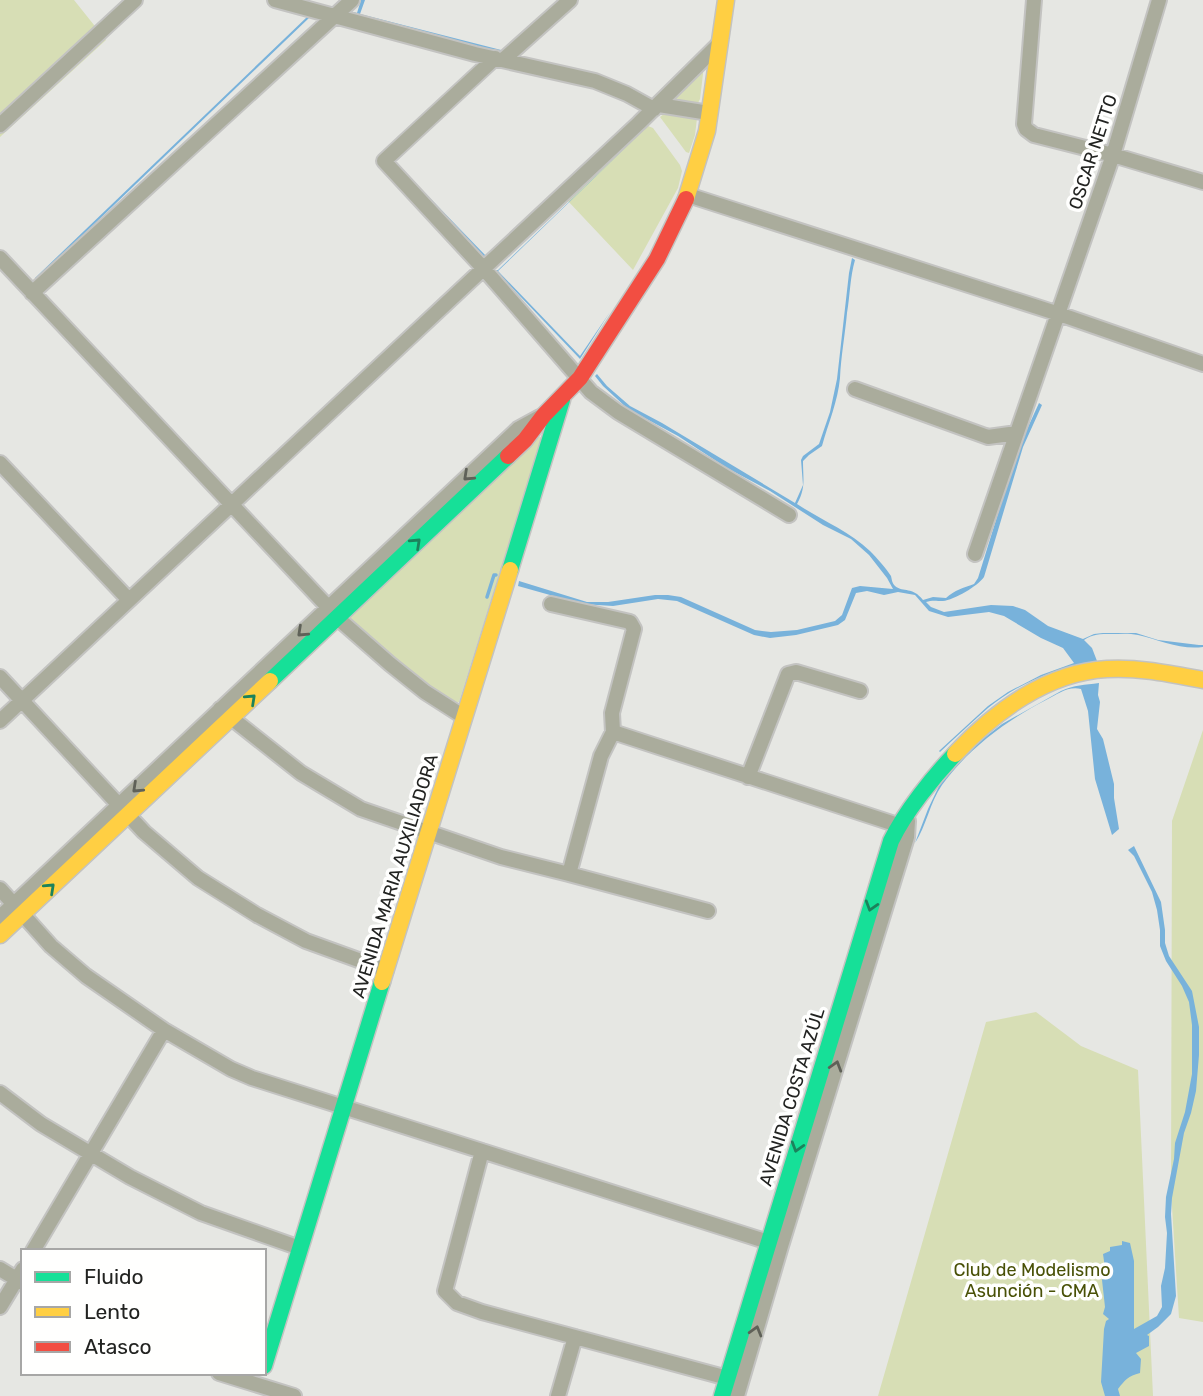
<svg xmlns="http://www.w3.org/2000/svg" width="1203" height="1396" font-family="Rubik,sans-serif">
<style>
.green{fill:#d7deb5}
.water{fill:#78b2db}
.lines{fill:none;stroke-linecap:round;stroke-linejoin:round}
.stream{stroke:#78b2db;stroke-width:3.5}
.street-casing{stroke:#c3c3c1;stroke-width:18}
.fast-casing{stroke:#c3c3c1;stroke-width:19}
.slow-casing{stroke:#c3c3c1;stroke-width:19}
.jam-casing{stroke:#c3c3c1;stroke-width:19}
.street{stroke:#aaac9c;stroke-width:14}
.fast{stroke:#16e098;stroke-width:16}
.slow{stroke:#ffcf43;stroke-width:16}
.jam{stroke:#f24e42;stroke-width:16}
.oneway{stroke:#5f6158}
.oneway2{stroke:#1c825c}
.labels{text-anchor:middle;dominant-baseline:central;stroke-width:7;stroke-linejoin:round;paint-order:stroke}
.street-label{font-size:18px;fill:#222321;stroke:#fffffe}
.park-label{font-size:18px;fill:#495107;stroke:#fffffe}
</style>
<rect width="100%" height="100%" fill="#e6e7e3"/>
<path class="green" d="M0,0H74L106,40L0,137Z
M700,71H703V74L700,99L698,103L671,102Z
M664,114L692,115L697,118L695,135L689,153L686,152L660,117Z
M648,126L653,128L680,165L682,171L678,188L633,270L567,200Z
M540,437L542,438L459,702L455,703C417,678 383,650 349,620V615L537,438Z
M1203,730V1322L1179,1318L1171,1191L1172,821Z
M1036,1012L1081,1046L1138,1070L1153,1396H878L986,1022Z"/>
<path class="water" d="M361,0H365L360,14L505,51L504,53L349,13L350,11L357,13Z
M307,17L309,18L37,279L35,278Z
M495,67L496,68L395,162L486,256L484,258L394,163V161Z
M646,128L498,271L580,356L610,312L580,359L495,270H498Z
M852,258L855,260C850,277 850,295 847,313C845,335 841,356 840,378C838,401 828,424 822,446L809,455L803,461C803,479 806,488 797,504C821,520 849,531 870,551C877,558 886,568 891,576C892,580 892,583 895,586C904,593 912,586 923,600L933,597L946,598C955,590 963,588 974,584L978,578L1018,449L1039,403L1042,405L1023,447L984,577C978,586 954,600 943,601C936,601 932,600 926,602L931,607L944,612L991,605L1013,606L1025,610L1048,626L1083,639L1094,634L1103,633H1136L1158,640L1199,645H1203V647C1180,650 1160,640 1138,635C1129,633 1120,634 1111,634C1100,634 1093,634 1084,640L1092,648L1097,661C1058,667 1019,683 988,708C972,722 956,737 940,752L939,751L988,706L1008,692L1041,675L1074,663L1063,648L1041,638L1004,616L989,612L948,617L929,611L915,595L898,592L884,595L867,591L856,593L845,620L838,625L796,635L770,638L754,635L677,601L658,599L613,606L582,604L518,586L519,581L587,602H608L655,595H668L681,597L755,630L771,632L797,630L835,621L842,615L852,588L860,586L893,589L887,578L869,555L851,539L823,525L770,491L727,468L678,436L628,409L603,386L595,376L597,374L607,386L630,406L662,423L795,503L803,485L801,460L803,456L819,444L830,412L837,379L849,273Z
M1099,683L1098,695L1100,702L1097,729L1103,739L1114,784V798L1119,829L1112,835L1095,779L1088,711L1081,689C1068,686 1058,694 1046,700C1006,721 969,748 942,785C930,802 926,827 915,843L928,809L939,786L955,767L979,742L1002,724L1061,691C1074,685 1085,685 1099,683Z
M1134,846L1161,902L1165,930V943L1169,956L1192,991L1199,1027V1055L1196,1091L1191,1113L1184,1133L1172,1198L1171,1214L1176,1296L1171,1314L1158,1327L1147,1335L1149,1336V1346L1136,1353L1141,1359L1140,1373C1128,1376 1125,1380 1118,1389L1120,1396H1105L1101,1382L1104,1329L1106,1321L1109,1319L1103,1314L1105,1307L1102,1280L1106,1275L1103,1254L1110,1251V1247L1122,1245V1241L1130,1243L1134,1261V1329L1157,1316L1162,1307L1161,1286L1165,1268L1167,1233L1165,1217L1166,1197L1174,1159L1175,1143L1185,1112L1192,1074V1025L1189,1002L1182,986L1166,961L1160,946V930L1157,910L1152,892L1134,856L1128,850Z"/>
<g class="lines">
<path class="stream" d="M487,597L494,575H496"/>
<g class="street-casing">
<path id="street" d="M275,0L475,54L595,81L627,94L654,109
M1034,0L1024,124L1026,129L1034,135L1113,155L1203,182
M495,58L384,161L484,269L591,392L618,412L789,515
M504,59L570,0
M659,105L709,113
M0,125L135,0
M688,195L1059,314L1203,364
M0,258L342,622L390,664L425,692L464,717
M32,293L352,0
M855,389L988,437L1017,433
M0,463L129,600
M975,554L1113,155L1159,0
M551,604L630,622L634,629L612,713L613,732
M0,677L144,832L198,878L257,915L306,941L386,970
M220,709L301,773L361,809L501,857L569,874L601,756L613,732L907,828
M0,721L639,123L720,43
M748,777L788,674L796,672L860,691
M569,874L708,911
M0,889L51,946L86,976L164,1030L231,1069L252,1078L781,1246
M0,917L518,429L540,417
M0,1093L41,1124L130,1177L201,1213L300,1248
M482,1151L445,1291L457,1303L482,1312L735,1380
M33,1251L164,1030
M0,1269L23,1283
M0,1307L23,1269
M219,1373L294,1396
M558,1396L575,1337
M737,1396L781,1246L907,837L908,821"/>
</g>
<g class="fast-casing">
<path id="fast" d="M510,570L562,400
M270,681L508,456
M264,1366L382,982
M722,1396L891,841C905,812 933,777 955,754"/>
</g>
<g class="slow-casing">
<path id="slow" d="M686,199L707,131L726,0
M955,754C994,712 1047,672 1107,669C1139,667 1171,674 1203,680
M0,935L270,681
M382,982L510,570"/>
</g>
<g class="jam-casing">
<path id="jam" d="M508,456L525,440L544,415L580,378L657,259L686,199"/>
</g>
<use href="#street" class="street"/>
<use href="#fast" class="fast"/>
<use href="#slow" class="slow"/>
<use href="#jam" class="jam"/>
</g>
<defs><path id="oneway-chevron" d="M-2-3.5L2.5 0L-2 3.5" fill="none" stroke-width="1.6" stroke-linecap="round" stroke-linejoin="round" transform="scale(1.75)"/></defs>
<g class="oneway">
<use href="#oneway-chevron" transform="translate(468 476) rotate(137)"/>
<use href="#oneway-chevron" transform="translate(302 632) rotate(137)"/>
<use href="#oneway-chevron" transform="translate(137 788) rotate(137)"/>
<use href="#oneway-chevron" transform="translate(836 1066) rotate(-73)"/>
<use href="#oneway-chevron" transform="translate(756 1331) rotate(-74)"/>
</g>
<g class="oneway2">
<use href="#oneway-chevron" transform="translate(416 543) rotate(-43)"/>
<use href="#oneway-chevron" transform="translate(251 699) rotate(-43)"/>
<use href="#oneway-chevron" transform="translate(50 888) rotate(-43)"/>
<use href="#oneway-chevron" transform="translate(871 906) rotate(107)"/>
<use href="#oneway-chevron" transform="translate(797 1147) rotate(107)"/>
</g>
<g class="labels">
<g class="street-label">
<text transform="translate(1093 152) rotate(-72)">OSCAR NETTO</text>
<text transform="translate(395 876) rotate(-73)">AVENIDA MARIA AUXILIADORA</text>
<text transform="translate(792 1097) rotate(-73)">AVENIDA COSTA AZÚL</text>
</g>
<g class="park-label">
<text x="1032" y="1270">Club de Modelismo<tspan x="1032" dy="21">Asunción - CMA</tspan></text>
</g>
</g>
<rect x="21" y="1249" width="245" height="126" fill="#fffffe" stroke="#a7a7a6" stroke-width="2"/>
<rect x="35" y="1272" width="35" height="10" fill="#16e098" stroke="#a7a7a6" stroke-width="2"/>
<text x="84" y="1284" font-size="21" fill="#222321">Fluido</text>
<rect x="35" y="1307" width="35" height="10" fill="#ffcf43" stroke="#a7a7a6" stroke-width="2"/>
<text x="84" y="1319" font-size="21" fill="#222321">Lento</text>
<rect x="35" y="1342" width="35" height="10" fill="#f24e42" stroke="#a7a7a6" stroke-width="2"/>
<text x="84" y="1354" font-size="21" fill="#222321">Atasco</text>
</svg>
